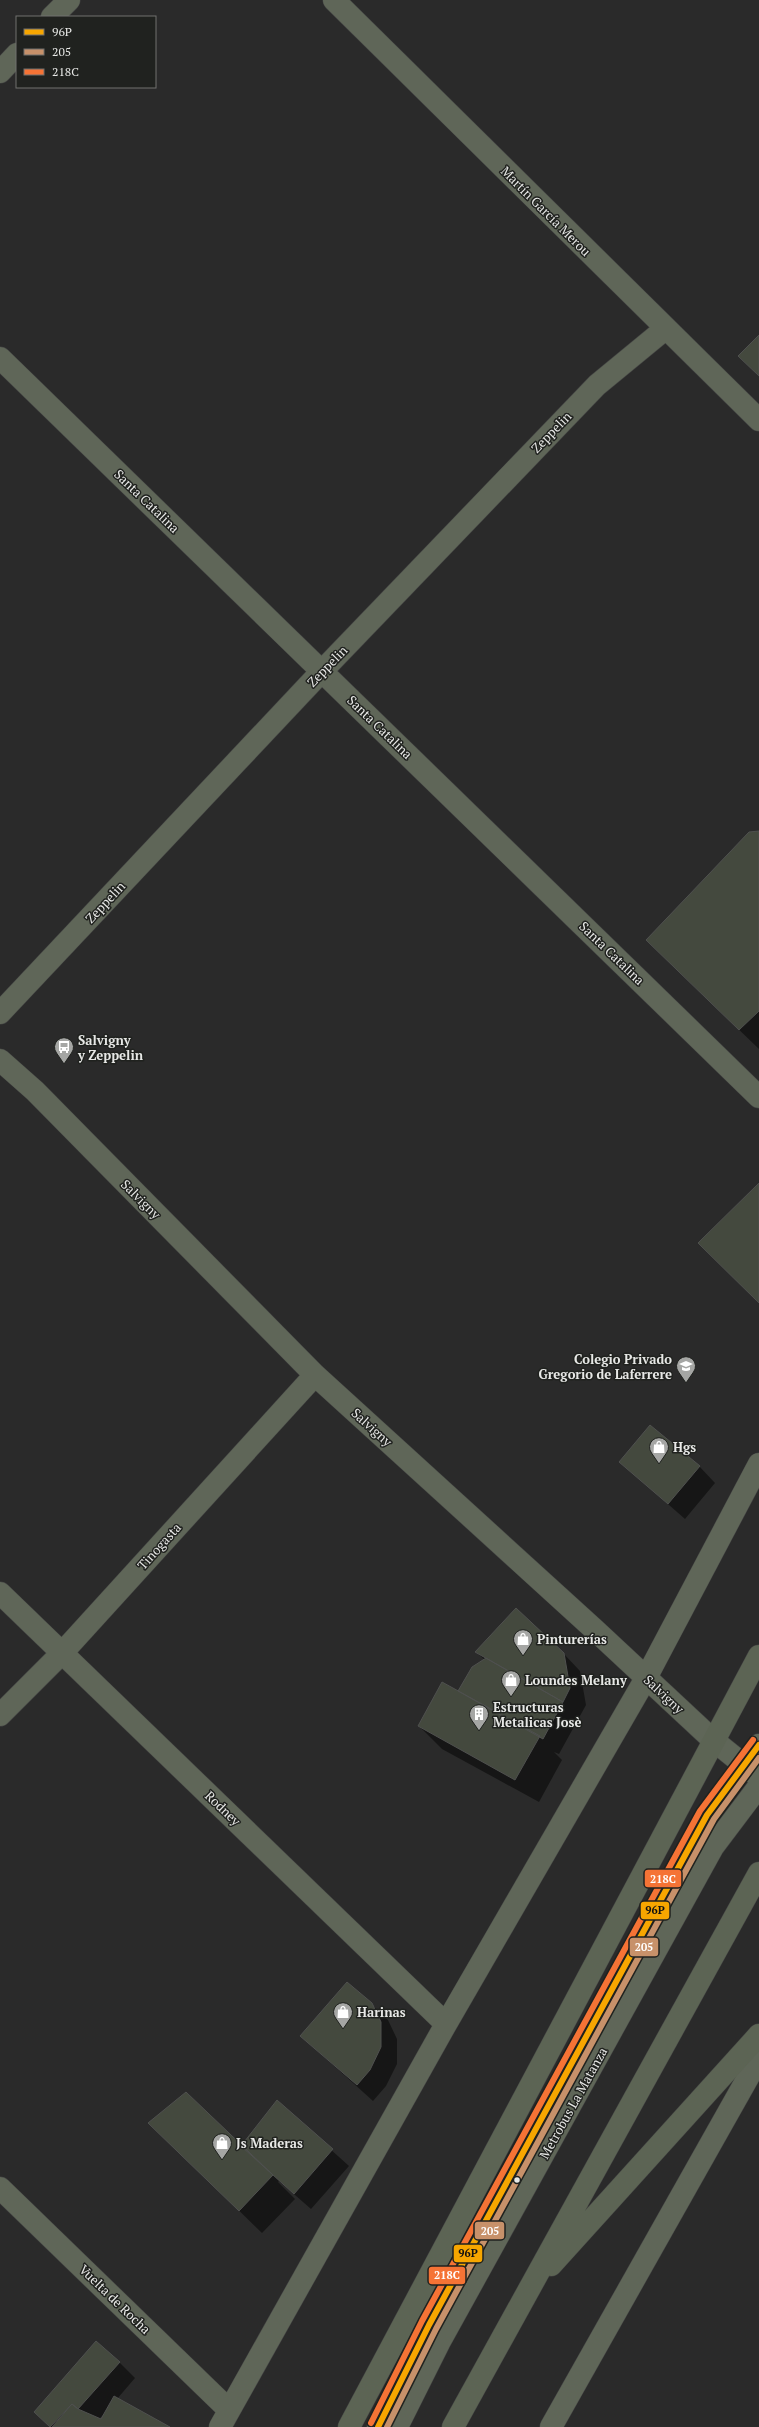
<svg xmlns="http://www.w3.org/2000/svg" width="759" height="2427" font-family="'PT Serif',serif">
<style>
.shadow{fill:#0007;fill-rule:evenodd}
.building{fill:#44493e;stroke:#4f504f}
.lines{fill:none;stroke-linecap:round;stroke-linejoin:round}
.minor-casing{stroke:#444544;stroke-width:23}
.highway-casing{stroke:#444544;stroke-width:23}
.minor{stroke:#5f6658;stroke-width:22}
.highway{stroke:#5c6454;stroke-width:22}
.bus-1-casing{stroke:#20221f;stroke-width:9}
.bus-2-casing{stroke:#20221f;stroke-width:9}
.bus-3-casing{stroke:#20221f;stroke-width:9}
.bus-1{stroke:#f7a600;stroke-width:6}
.bus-2{stroke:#c7916a;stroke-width:6}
.bus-3{stroke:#f57335;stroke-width:6}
.bus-dot{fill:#e7e8e6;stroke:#20221f;stroke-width:1.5}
.labels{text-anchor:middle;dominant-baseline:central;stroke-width:3;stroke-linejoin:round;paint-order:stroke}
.street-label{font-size:13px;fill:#e7e8e6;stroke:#20221f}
.poi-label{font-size:13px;font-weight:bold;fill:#e7e8e6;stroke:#20221f;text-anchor:start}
.line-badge{stroke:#20221f;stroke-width:1.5}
.badge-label{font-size:11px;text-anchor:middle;font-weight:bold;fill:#fff}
.pale-badge-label{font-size:11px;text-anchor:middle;font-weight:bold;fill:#111}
</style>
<rect width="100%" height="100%" fill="#2a2a2a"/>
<path class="shadow" d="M759,832V1049L675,968Z
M620,1462L699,1466L715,1483L685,1519Z
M476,1652L564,1654L580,1671L586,1705L559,1754L554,1752L562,1760L539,1802L442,1749L419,1726L459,1693L485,1660Z
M371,2004L388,2020L397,2039V2064L386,2086L373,2101L301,2036Z
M277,2101L349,2166L311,2209L279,2181L278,2182L295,2199L262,2233L172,2145L242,2147Z
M119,2362L135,2378L117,2399L168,2427H50L35,2412ZM104,2414L101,2420L99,2419Z"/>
<path class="building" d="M759,335V376L738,356Z
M759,831V1011L739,1030L646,940L749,832Z
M759,1183V1303L698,1243Z
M650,1425L700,1466L668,1504L619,1462Z
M516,1608L564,1653L570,1688L563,1702L475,1652Z
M486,1658L563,1702L543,1739L458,1691L472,1667Z
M442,1682L540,1736L515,1780L418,1726Z
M347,1982L372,2003L381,2022V2047L370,2070L357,2085L300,2036Z
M186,2092L273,2175L239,2211L148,2123Z
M277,2100L333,2149L294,2194L241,2146Z
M96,2341L120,2362L78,2409L72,2404L50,2427L34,2412Z
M114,2396L170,2427H52L72,2404L78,2409L101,2419Z"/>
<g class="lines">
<g class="minor-casing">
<path id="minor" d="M334,0L759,420
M52,17L69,0
M0,72L17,54
M0,358L759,1097
M0,1013L322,671L597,385L665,329
M0,1060L35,1091L315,1375L595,1630L713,1740L759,1777
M0,1593L446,2024
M0,1715L62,1653L315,1375
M0,2188L229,2410
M220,2427L446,2024L646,1678L759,1464
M378,2427L429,2325L707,1815L759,1745
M397,2427L439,2343L713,1847L759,1786
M551,2427L759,2058"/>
</g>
<g class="highway-casing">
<path id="highway" d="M551,2265L759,2035
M349,2427L759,1656
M453,2427L759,1873"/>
</g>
<use href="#minor" class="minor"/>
<use href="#highway" class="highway"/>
<g class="bus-1-casing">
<path id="bus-1" d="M378,2427L429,2325L707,1815L759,1745"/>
</g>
<g class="bus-2-casing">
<path id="bus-2" d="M387,2427L436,2329L714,1819L759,1758"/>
</g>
<g class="bus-3-casing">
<path id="bus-3" d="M371,2423L422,2321L700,1811L753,1740"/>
</g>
<use href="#bus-1" class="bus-1"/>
<use href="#bus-2" class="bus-2"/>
<use href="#bus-3" class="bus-3"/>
</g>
<defs>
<g id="bus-pin" transform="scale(1)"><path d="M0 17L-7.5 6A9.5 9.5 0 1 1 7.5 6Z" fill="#a5a6a4" stroke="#20221f"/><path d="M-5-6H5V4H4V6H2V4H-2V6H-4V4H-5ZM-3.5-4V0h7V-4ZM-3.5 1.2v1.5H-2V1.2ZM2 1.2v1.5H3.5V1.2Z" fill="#fff"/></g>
<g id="school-pin" transform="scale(1)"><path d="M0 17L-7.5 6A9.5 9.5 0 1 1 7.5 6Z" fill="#a5a6a4" stroke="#20221f"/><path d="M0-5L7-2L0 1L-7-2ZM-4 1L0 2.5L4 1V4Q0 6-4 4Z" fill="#fff"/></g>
<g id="shop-pin" transform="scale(1)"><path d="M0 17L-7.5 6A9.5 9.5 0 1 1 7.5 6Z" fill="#a5a6a4" stroke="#20221f"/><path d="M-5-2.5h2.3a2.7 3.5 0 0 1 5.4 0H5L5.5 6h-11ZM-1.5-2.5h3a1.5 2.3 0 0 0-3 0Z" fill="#fff"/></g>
<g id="building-pin" transform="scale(1)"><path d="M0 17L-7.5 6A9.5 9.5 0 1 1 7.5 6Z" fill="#a5a6a4" stroke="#20221f"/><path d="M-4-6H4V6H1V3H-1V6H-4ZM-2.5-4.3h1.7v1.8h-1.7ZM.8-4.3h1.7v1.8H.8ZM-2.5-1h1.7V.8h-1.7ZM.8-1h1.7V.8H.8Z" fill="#fff"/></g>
</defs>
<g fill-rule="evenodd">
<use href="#bus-pin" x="64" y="1047"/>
<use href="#school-pin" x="686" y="1366"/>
<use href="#shop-pin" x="659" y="1447"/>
<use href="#shop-pin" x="523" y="1639"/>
<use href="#shop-pin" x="511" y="1680"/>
<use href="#building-pin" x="479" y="1714"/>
<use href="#shop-pin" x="343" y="2012"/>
<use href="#shop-pin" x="222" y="2143"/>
</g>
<circle class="bus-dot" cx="517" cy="2180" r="3.5"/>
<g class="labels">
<g class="street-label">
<text transform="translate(546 211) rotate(45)">Martín García Merou</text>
<text transform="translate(551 432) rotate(-46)">Zeppelin</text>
<text transform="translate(147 501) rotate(44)">Santa Catalina</text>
<text transform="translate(327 666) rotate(-46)">Zeppelin</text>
<text transform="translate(380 727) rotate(44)">Santa Catalina</text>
<text transform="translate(105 902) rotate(-47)">Zeppelin</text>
<text transform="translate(612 953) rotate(44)">Santa Catalina</text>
<text transform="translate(141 1199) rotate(45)">Salvigny</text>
<text transform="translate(372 1427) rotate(42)">Salvigny</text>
<text transform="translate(159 1546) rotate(-48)">Tinogasta</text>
<text transform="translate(664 1694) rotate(43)">Salvigny</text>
<text transform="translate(223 1808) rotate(44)">Rodney</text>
<text transform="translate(573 2103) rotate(-61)">Metrobus La Matanza</text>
<text transform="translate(115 2299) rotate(44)">Vuelta de Rocha</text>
</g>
<g class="poi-label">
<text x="78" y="1040">Salvigny<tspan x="78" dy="15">y Zeppelin</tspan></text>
<text x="672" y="1359" text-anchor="end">Colegio Privado<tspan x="672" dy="15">Gregorio de Laferrere</tspan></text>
<text x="673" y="1447">Hgs</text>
<text x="537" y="1639">Pinturerías</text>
<text x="525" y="1680">Loundes Melany</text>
<text x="493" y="1707">Estructuras<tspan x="493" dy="15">Metalicas Josè</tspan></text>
<text x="357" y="2012">Harinas</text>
<text x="236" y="2143">Js Maderas</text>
</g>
</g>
<g class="line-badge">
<rect x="644" y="1869" width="38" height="19" rx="4" fill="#f57335"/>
<rect x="640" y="1901" width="30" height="19" rx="4" fill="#f7a600"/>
<rect x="629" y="1937" width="30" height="20" rx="4" fill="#c7916a"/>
<rect x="474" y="2221" width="31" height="19" rx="4" fill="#c7916a"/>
<rect x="453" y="2244" width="30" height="19" rx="4" fill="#f7a600"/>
<rect x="428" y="2266" width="38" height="19" rx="4" fill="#f57335"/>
</g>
<g class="badge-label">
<text x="663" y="1883">218C</text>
<text x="644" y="1951">205</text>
<text x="490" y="2235">205</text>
<text x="447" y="2279">218C</text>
</g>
<g class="pale-badge-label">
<text x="655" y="1914">96P</text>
<text x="468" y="2257">96P</text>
</g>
<rect x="16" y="16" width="140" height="72" fill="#20221f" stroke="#70716f"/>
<rect x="24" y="29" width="20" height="6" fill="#f7a600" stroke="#70716f"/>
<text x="52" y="36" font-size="12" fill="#e7e8e6">96P</text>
<rect x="24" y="49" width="20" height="6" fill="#c7916a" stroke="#70716f"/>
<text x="52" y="56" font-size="12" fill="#e7e8e6">205</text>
<rect x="24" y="69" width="20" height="6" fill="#f57335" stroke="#70716f"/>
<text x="52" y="76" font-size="12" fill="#e7e8e6">218C</text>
</svg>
